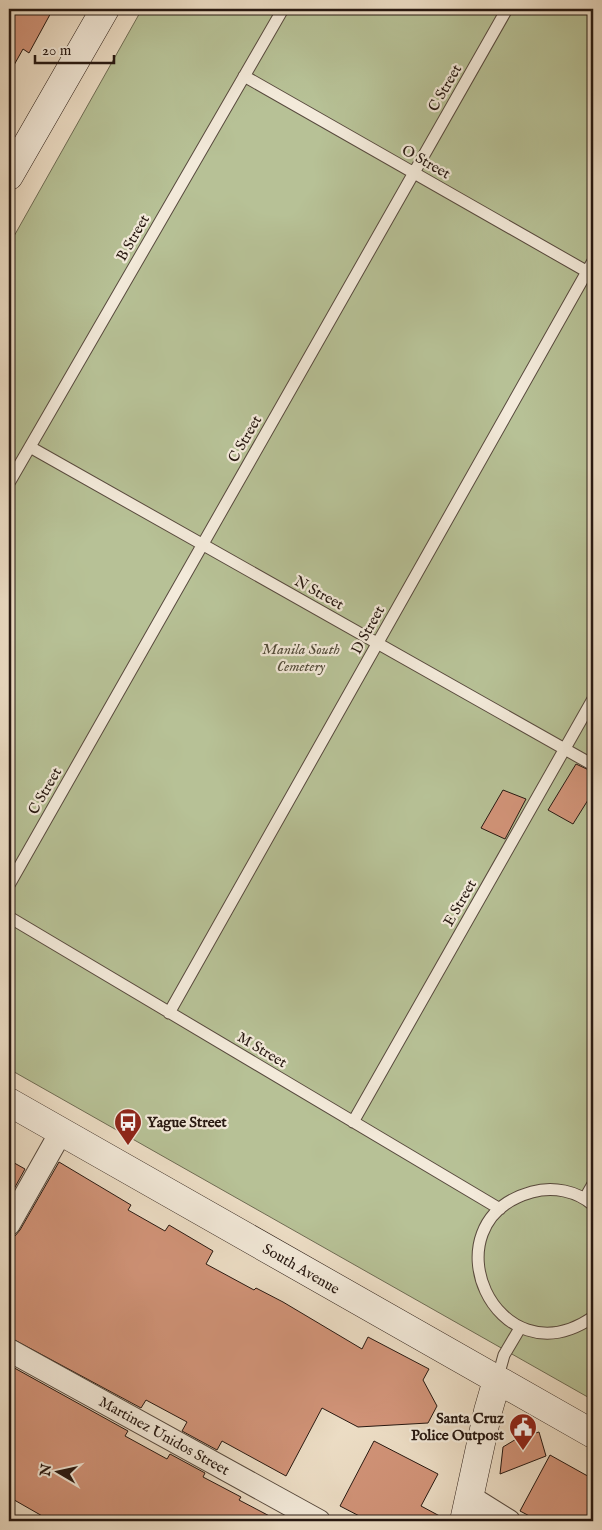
<svg xmlns="http://www.w3.org/2000/svg" width="602" height="1530" font-family="'IM FELL English',serif">
<style>
.green{fill:#b7c196;stroke:#6f6c54}
.building{fill:#d29479;stroke:#271811}
.lines{fill:none;stroke-linecap:round;stroke-linejoin:round}
.service-casing{stroke:#584a3e;stroke-width:13}
.minor-casing{stroke:#584a3e;stroke-width:24}
.secondary-casing{stroke:#271811;stroke-width:29}
.service{stroke:#f3eada;stroke-width:11}
.minor{stroke:#f3eada;stroke-width:22}
.secondary{stroke:#f3eada;stroke-width:28}
.labels{text-anchor:middle;dominant-baseline:central;stroke-width:4.5;stroke-linejoin:round;paint-order:stroke}
.street-label{font-size:15px;fill:#271811;stroke:#f3eada}
.park-label{font-size:15px;font-style:italic;fill:#524b39;stroke:#f3eada}
.poi-label{font-size:15px;font-weight:bold;fill:#271811;stroke:#f3eada;text-anchor:start}
</style>
<rect width="100%" height="100%" fill="#eddec6"/>
<filter id="stains"><feTurbulence type="fractalNoise" baseFrequency=".004" numOctaves="4"/><feColorMatrix values="0 0 0 0 .2 0 0 0 0 .09 0 0 0 0 .02 0 0 0 .5 -.17"/></filter>
<radialGradient id="worn" r=".72"><stop offset=".6" stop-color="#630" stop-opacity="0"/><stop offset="1" stop-color="#630" stop-opacity=".3"/></radialGradient>
<path class="green" d="M142,9H593V1400L9,1069V245Z"/>
<path class="building" d="M9,9H53L29,53L23,49L9,74Z
M576,764L593,772V792L573,824L548,810Z
M503,790L526,799L505,839L481,828Z
M9,1160L25,1169L9,1198Z
M59,1162L131,1205L128,1210L165,1231L169,1225L213,1251L206,1264L254,1290L256,1288L283,1302L362,1349L368,1337L429,1369L423,1380L437,1406L428,1423L358,1427L322,1408L286,1476L222,1441L217,1450L182,1431L187,1422L146,1400L141,1408L9,1337V1237L15,1236L20,1230Z
M9,1365L128,1431L125,1436L167,1459L170,1454L205,1473L203,1477L241,1497L239,1500L279,1521H51L9,1497Z
M539,1432L546,1456L500,1474L503,1447L518,1438Z
M374,1441L438,1474L421,1506L449,1521H369L340,1506Z
M550,1455L593,1479V1521H539L520,1511Z"/>
<g class="lines">
<g class="service-casing">
<path id="service" d="M244,76L593,275
M30,447L593,765
M9,483L283,9
M9,885L507,9
M9,917L500,1209
M169,1013L593,261
M353,1122L593,699
M585,1198L593,1184
M593,1205C577,1191 553,1186 532,1192C424,1222 496,1384 593,1317
M497,1380L504,1355L520,1328"/>
</g>
<g class="minor-casing">
<path id="minor" d="M9,1224L61,1132
M9,1350L319,1521
M469,1496L509,1521"/>
</g>
<g class="secondary-casing">
<path id="secondary" d="M9,176L105,9
M9,1102L593,1434
M464,1521L488,1411L497,1380"/>
</g>
<use href="#service" class="service"/>
<use href="#minor" class="minor"/>
<use href="#secondary" class="secondary"/>
</g>
<defs>
<g id="bus-pin" transform="scale(1.4375)"><path d="M0 17L-7.5 6A9.5 9.5 0 1 1 7.5 6Z" fill="#8f2418" stroke="#f3eada"/><path d="M-5-6H5V4H4V6H2V4H-2V6H-4V4H-5ZM-3.5-4V0h7V-4ZM-3.5 1.2v1.5H-2V1.2ZM2 1.2v1.5H3.5V1.2Z" fill="#fff"/></g>
<g id="civic-pin" transform="scale(1.4375)"><path d="M0 17L-7.5 6A9.5 9.5 0 1 1 7.5 6Z" fill="#8f2418" stroke="#f3eada"/><path d="M-.6-6.5H3V-4.5H.6V-3L4-1V1h2V6H-6V1h2V-1L-.6-3ZM-1.2 2.5V6h2.4V2.5Z" fill="#fff"/></g>
</defs>
<g fill-rule="evenodd">
<use href="#bus-pin" x="128" y="1122"/>
<use href="#civic-pin" x="523" y="1427"/>
</g>
<g class="labels">
<g class="street-label">
<text transform="translate(445 88) rotate(-60)">C Street</text>
<text transform="translate(426 162) rotate(30)">O Street</text>
<text transform="translate(133 238) rotate(-60)">B Street</text>
<text transform="translate(245 439) rotate(-60)">C Street</text>
<text transform="translate(319 593) rotate(29)">N Street</text>
<text transform="translate(368 630) rotate(-61)">D Street</text>
<text transform="translate(45 791) rotate(-60)">C Street</text>
<text transform="translate(460 903) rotate(-60)">E Street</text>
<text transform="translate(262 1050) rotate(31)">M Street</text>
<text transform="translate(301 1269) rotate(30)">South Avenue</text>
<text transform="translate(164 1436) rotate(29)">Martinez Unidos Street</text>
</g>
<g class="park-label">
<text x="301" y="649">Manila South<tspan x="301" dy="17">Cemetery</tspan></text>
</g>
<g class="poi-label">
<text x="147" y="1122">Yague Street</text>
<text x="504" y="1418" text-anchor="end">Santa Cruz<tspan x="504" dy="17">Police Outpost</tspan></text>
</g>
</g>
<rect width="602" height="1530" fill="none" stroke="#eddec6" stroke-width="30"/>
<rect x="10" y="10" width="582" height="1510" fill="none" stroke="#271811" stroke-width="2.5"/>
<rect x="15" y="15" width="572" height="1500" fill="none" stroke="#271811"/>
<g transform="translate(58 1472) rotate(279)" stroke="#f3eada" stroke-width="4" paint-order="stroke">
<path d="M0-4L9 19L0 12L-9 19Z" fill="#271811"/>
<text y="-8" font-size="14" font-weight="bold" text-anchor="middle" fill="#271811">N</text>
</g>
<path d="M35 55v8h79v-8" fill="none" stroke="#271811" stroke-width="2.5"/>
<text x="42" y="55" font-size="15" fill="#271811" stroke="#f3eada" stroke-width="4" paint-order="stroke">20 m</text>
<rect width="100%" height="100%" filter="url(#stains)"/>
<rect width="100%" height="100%" fill="url(#worn)"/>
</svg>
